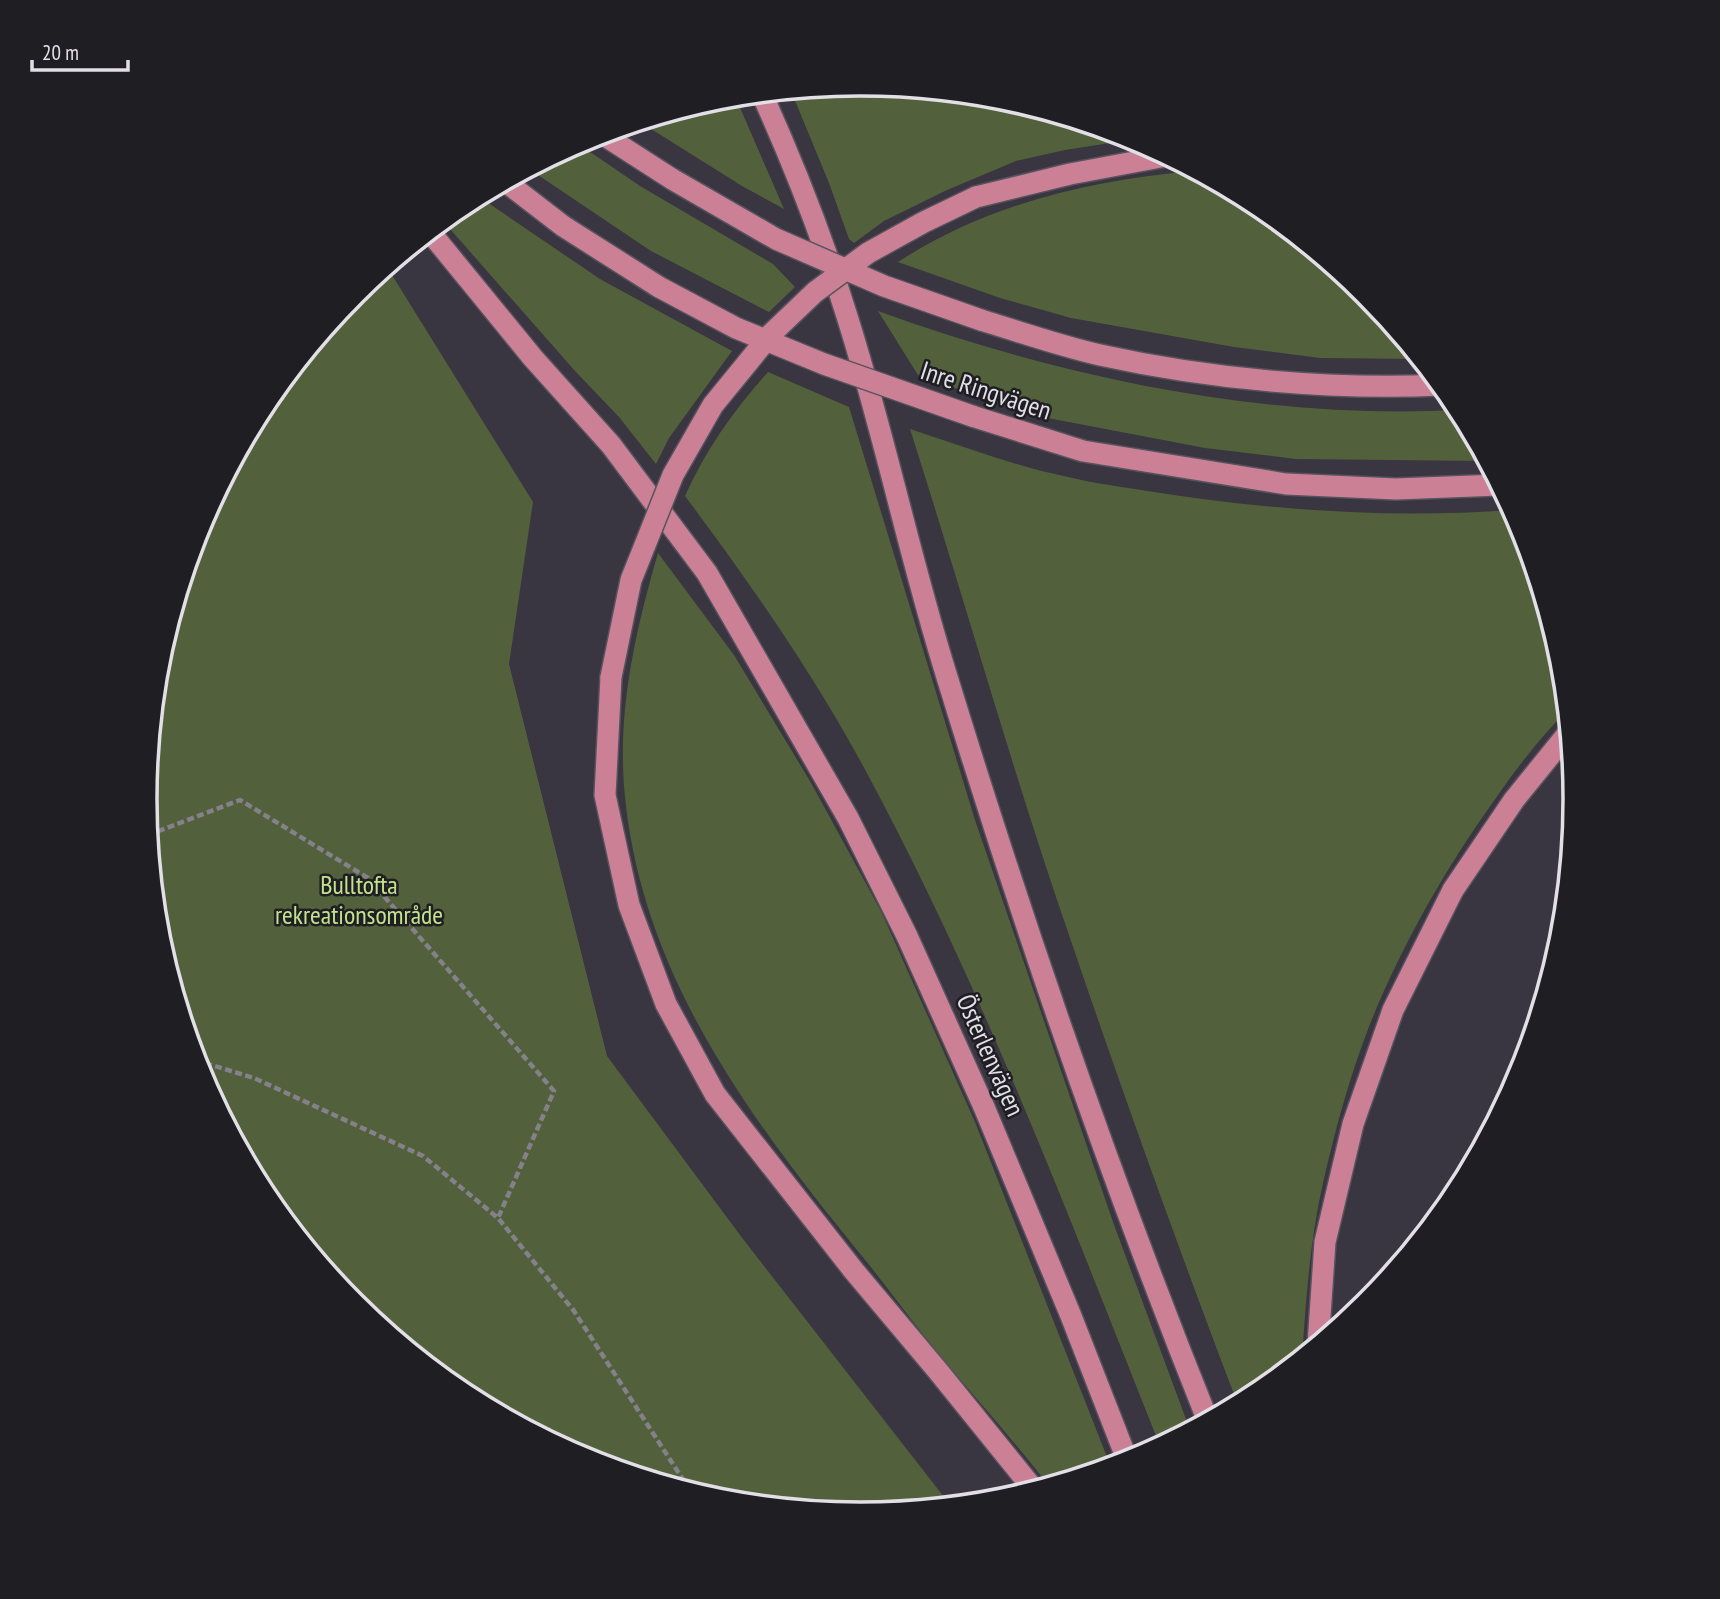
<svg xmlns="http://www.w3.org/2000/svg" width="1720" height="1599" font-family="'PT Sans Narrow',sans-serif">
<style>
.green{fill:#52613b}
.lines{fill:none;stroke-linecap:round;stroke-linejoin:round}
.motorway-casing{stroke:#56535d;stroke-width:24}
.path{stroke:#84818b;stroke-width:4.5;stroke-dasharray:7 3.5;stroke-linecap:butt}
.motorway{stroke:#cc8095;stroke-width:21}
.motorway-bridge-casing{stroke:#56535d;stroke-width:24;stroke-linecap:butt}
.motorway-bridge{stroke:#cc8095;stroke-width:21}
.labels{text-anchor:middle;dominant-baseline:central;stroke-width:5;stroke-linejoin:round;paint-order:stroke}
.street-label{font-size:26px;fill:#e2dfe7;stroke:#1f1e23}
.park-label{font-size:26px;fill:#c2e38b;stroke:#1f1e23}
.rim{fill:none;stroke:#e2dfe7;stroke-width:3.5}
</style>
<rect width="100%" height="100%" fill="#393541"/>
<path class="green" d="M860,84L1000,98L1136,139L1065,150L1016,161L947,190L884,221L854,243L849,239L829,183L791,91Z
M735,96L784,209L742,186L640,122L721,98Z
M577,143L640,186L773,264L795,287L769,312L651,251L529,169Z
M1194,171L1258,205L1366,294L1420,359L1320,358L1234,347L1071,318L1000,298L898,262C987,204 1090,180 1194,171Z
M478,196L600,279L732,351L669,438L656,464L619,417L575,371L443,221L463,204Z
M387,267L533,502L509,664L607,1056L743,1239L951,1506L860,1515L720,1501L586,1460L462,1394L354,1305L265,1197L199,1073L158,939L145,799L158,660L199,525L265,402L354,293Z
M878,311C1063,378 1262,420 1459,410L1486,461L1296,459L1205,448L1032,415L918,375Z
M768,372L849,407L975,820L1113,1222L1190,1430L1160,1446C1068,1215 981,983 862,764C811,670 749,582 685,496C706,449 734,410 768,372Z
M910,429C962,446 1014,466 1068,477C1092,483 1117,486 1141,490C1264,510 1388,519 1512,510L1521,526L1562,660L1567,711C1535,742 1509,779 1484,815C1439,879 1391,966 1364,1040C1347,1086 1334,1135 1323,1183C1310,1240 1306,1299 1302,1358L1257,1395L1238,1405C1179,1250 1123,1094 1070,938C1012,770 964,598 910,429Z
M658,553L734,655L810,781L881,911L975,1122L1111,1467L1049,1486C1015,1442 978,1401 942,1358C916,1327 892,1293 866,1261C751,1120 639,974 624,786C618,706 636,629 658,553Z"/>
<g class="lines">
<g class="motorway-casing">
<path id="motorway" d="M762,94C794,165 822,236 845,310C884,431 909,556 947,677C1024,928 1110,1177 1208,1421
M602,134L672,179
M506,182L563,226L659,287
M976,197L1070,174L1166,156
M430,232L533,358L611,445L707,573L848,818L907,936L984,1107L1071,1316L1128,1462
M981,320C1020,332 1060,346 1100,355C1209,379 1329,390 1441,385
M972,416L1083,451L1286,484L1396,489L1499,485
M611,677L605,795L629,905L666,1004L715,1094L854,1271L938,1371L1035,1491
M1318,1345L1325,1242L1353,1124L1393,1010L1453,890L1514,800L1569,732"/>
</g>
<path class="path" d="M148,835L240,800L368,878L554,1091L498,1218
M195,1060L254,1078L423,1156L498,1218L574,1311L691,1492
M393,1338L407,1341L490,1401L508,1419"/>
<use href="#motorway" class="motorway"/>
<g class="motorway-bridge-casing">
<path id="motorway-bridge" d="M672,179L776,239L884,286L981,320
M659,287L736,328L824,364L972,416
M611,677L631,580L673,475L713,405L771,334L815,292L868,253L924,222L976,197"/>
</g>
<use href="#motorway-bridge" class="motorway-bridge"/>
</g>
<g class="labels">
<g class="street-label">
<text transform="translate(986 390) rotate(18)">Inre Ringvägen</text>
<text transform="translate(991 1055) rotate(66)">Österlenvägen</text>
</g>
<g class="park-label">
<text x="359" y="884">Bulltofta<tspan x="359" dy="30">rekreationsområde</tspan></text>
</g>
</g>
<path d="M0 0H1720V1599H0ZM157 799a703 703 0 1 1 1406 0a703 703 0 1 1-1406 0Z" fill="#1f1e23" fill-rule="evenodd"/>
<path class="rim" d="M157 799a703 703 0 1 1 1406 0a703 703 0 1 1-1406 0Z"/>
<path d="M32 60v10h96v-10" fill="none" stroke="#e2dfe7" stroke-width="3.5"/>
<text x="42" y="60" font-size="21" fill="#e2dfe7" stroke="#1f1e23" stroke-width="5" paint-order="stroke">20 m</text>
</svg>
